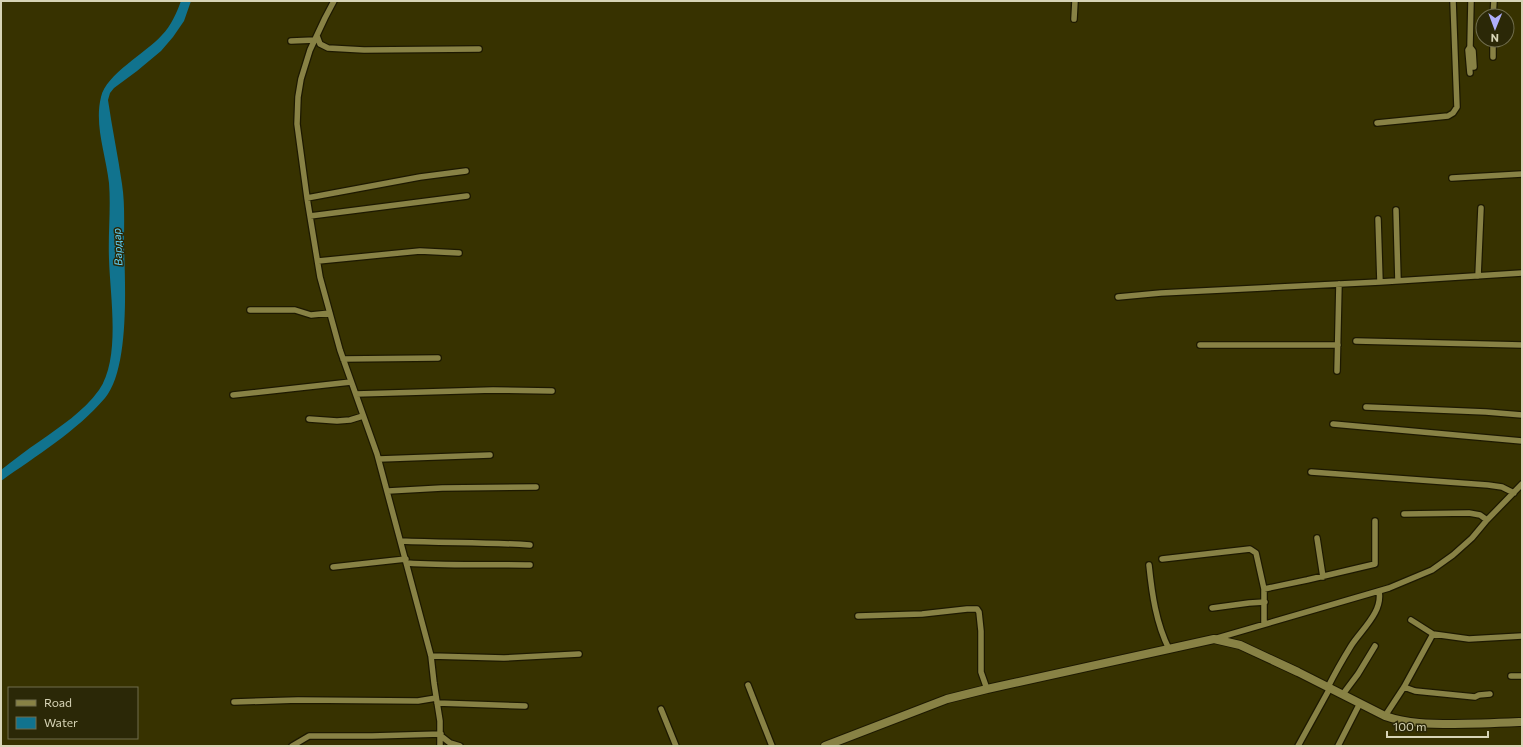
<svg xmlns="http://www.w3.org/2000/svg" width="1523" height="747" font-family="Commissioner,sans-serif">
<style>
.water{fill:#11738e}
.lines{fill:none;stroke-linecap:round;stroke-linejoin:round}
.minor-casing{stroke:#1d1900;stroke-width:8}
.secondary-casing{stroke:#1d1900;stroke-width:10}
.minor{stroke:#888245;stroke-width:5.5}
.secondary{stroke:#888245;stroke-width:8}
.labels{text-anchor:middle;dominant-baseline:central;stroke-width:3;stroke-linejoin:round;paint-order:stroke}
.water-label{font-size:11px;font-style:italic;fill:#60d2f8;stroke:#2b2807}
</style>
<rect width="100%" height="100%" fill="#373200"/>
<path class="water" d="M181,1H191L184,21L173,37L161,51L137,71L114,88L110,93L108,100C112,128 118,156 122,184C125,203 124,224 124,244C125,283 130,368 105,398C77,431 36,456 1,481V470C14,460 26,450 40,441C61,426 83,412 99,390C121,358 110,296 109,259C108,234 111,208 109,183C106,155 94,125 101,97C106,74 146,53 162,35C171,26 177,12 181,1Z"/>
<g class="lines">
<g class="minor-casing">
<path id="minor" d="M334,1L325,18L310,50L301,79L298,97L297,124L307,198L320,277L340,350L377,454L431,656L434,683L440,721V746
M1493,16L1494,1
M1074,19L1075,1
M317,36L320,44L328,48L364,50L479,49
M291,41L315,40
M1470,47L1473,51L1474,67
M1493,57V40
M1470,73L1468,50L1470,47L1471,1
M1377,123L1448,116L1453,113L1457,107L1453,1
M1452,178L1522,174
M307,198L420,177L466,171
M1396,210L1398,281
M310,216L467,196
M1378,219L1380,282
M318,261L420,251L459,253
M1478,276L1481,208
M1118,297L1161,293L1380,282L1522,273
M250,310H295L311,315L330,313
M1356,341L1522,345
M1200,345H1338
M343,359L438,358
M1337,371L1339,284
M356,394L493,390L552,391
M233,395L351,382
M1366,407L1486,412L1522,415
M309,419L337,421L350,420L363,416
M1333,424L1522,441
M379,459L490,455
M1311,472L1488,485L1502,487L1514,493
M388,491L442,488L536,487
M1404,514L1469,513L1480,515L1487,520
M1317,538L1323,577
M401,541C444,543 487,542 530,545
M1162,559L1250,549L1256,553L1264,589V623
M407,563C448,566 489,564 530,565
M1149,565C1152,594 1156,623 1169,649
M333,567L406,559
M1264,589L1307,580L1375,564V521
M1212,608L1249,603L1265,602
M858,616L922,614L967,609H977L979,612L981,631V672L987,689
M1411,620L1433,634L1469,639L1522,636
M1214,639L1389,588L1432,570L1453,555L1472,538L1487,520L1522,484
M431,656L504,658L579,654
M1511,676H1522
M748,685L772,746
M1328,687C1335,673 1343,659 1351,646C1362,629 1383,612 1379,591
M1404,687L1415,691L1475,697L1479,695L1490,694
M1343,694L1358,674L1375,646
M234,702L298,700L418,701L436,698
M437,703L525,706
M661,709L676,746
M1385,716L1404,687L1433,634
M441,736L450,743L460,746
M292,746L309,736H372L441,734
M1298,746L1330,688
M1338,746L1360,703"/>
</g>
<g class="secondary-casing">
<path id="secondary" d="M825,746L947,699L987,689L1214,639L1240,645L1298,672L1385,716C1408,724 1430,724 1454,724C1477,724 1499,723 1522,722"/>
</g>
<use href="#minor" class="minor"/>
<use href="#secondary" class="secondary"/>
</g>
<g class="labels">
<g class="water-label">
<text transform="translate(117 247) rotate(-93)">Вардар</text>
</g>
</g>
<rect width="1523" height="747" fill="none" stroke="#d7d4b6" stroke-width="4"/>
<rect x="8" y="687" width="130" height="52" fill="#2b2807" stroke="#706d4d"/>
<rect x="16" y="700" width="20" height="6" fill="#888245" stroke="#706d4d"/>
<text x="44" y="707" font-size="12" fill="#d7d4b6">Road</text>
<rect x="16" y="717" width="20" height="12" fill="#11738e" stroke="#706d4d"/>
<text x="44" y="727" font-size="12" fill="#d7d4b6">Water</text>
<g transform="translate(1495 28) rotate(181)"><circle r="19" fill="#2b2807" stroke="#706d4d"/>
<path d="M0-3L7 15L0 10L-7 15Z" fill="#aeaefb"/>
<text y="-6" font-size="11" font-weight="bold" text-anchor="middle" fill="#d7d4b6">N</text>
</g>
<path d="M1387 731v6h101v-6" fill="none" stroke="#d7d4b6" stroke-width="2"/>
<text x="1393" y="731" font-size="12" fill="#d7d4b6" stroke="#2b2807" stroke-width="3" paint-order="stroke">100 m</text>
</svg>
